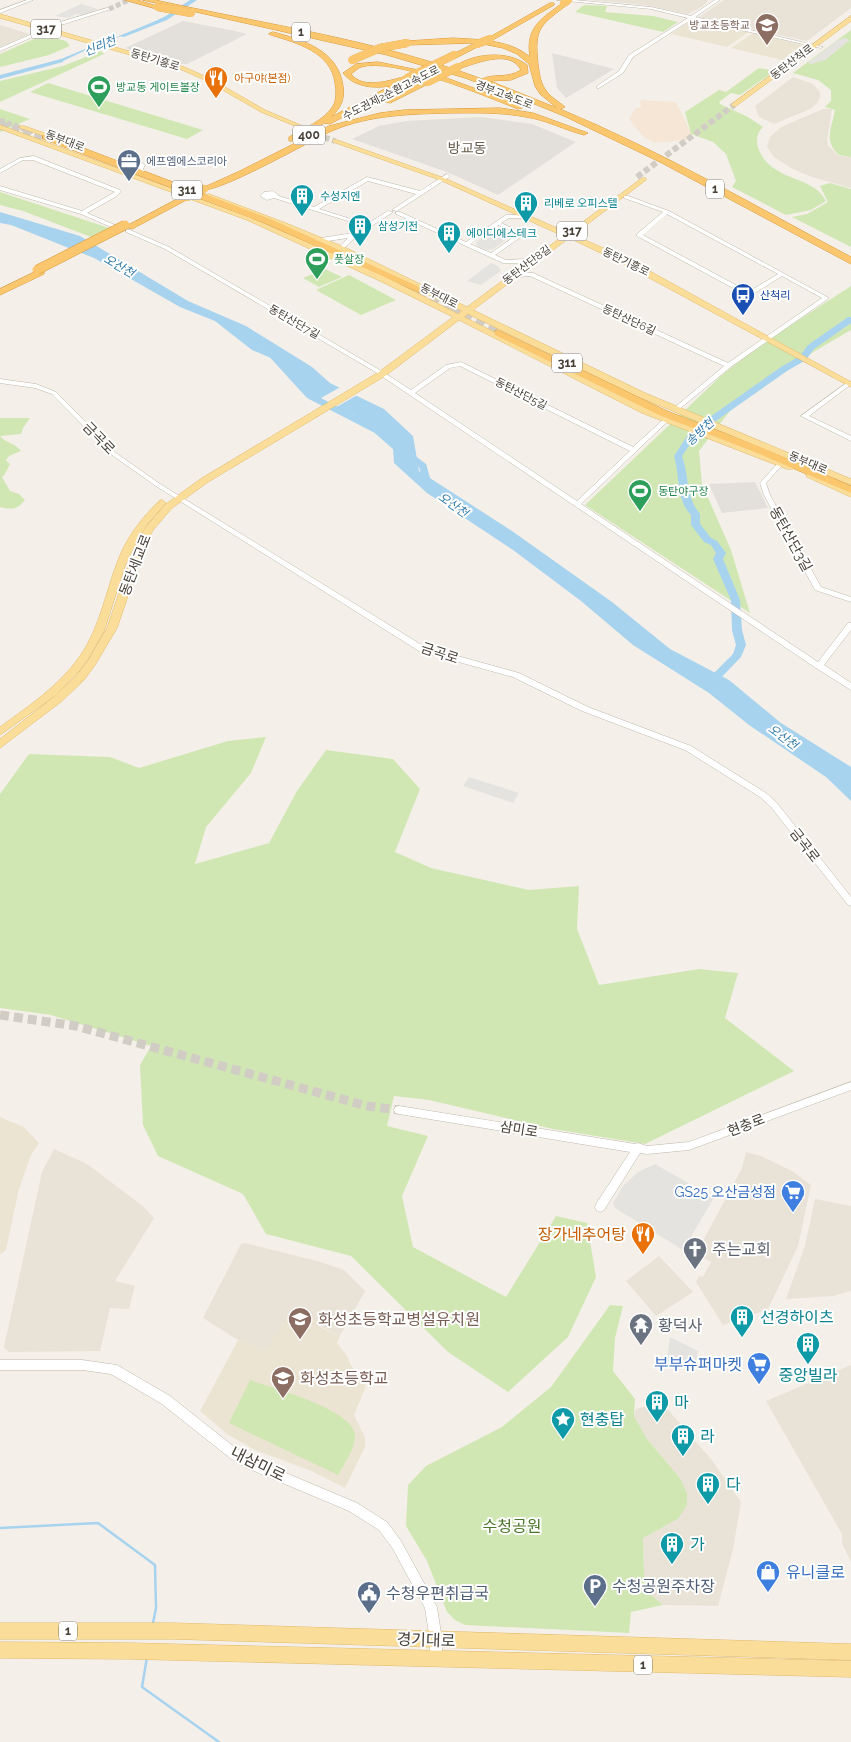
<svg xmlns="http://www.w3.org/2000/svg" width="851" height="1742" font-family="Raleway,'Noto Sans KR',sans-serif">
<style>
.residential{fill:#e8e2d7}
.commercial{fill:#f5e6d5}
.industrial{fill:#e3dfda}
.education{fill:#ece4d3}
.green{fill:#d1e7b3}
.parking{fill:#e5e3e0}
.water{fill:#a7d3ef}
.pier{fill:#f4f0e9}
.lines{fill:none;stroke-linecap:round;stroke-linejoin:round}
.stream{stroke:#a7d3ef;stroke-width:2.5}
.river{fill:#a7d3ef;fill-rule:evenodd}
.minor-tunnel-far1{stroke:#d1cdc5;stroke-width:5;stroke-dasharray:5 2.5;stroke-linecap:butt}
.minor-tunnel{stroke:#d1cdc5;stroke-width:9;stroke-dasharray:9 5;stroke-linecap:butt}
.major-tunnel{stroke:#d1cdc5;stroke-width:6;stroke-dasharray:6 3;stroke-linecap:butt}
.highway-tunnel-far1{stroke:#d1cdc5;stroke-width:8;stroke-dasharray:8 4;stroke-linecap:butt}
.highway-tunnel{stroke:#d1cdc5;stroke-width:9;stroke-dasharray:9 5;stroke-linecap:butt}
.minor-casing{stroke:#bfb7ab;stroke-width:1}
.major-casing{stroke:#e1b96a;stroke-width:1}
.highway-casing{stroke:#d99b3d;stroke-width:1}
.minor{fill:#fff;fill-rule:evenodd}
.major{fill:#fbdd9a;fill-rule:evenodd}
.highway{fill:#fac76e;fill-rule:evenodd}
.highway-bridge-far1-casing{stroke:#d99b3d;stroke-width:8;stroke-linecap:butt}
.highway-bridge-casing{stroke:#d99b3d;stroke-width:10;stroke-linecap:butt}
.highway-bridge-far1{stroke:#fac76e;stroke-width:8}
.highway-bridge{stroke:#fac76e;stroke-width:9}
.labels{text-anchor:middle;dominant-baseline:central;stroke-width:4;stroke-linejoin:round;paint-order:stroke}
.far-education-label{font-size:11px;fill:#785e54;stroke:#fff;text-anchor:end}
.far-street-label{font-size:11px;fill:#474037;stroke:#fff}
.far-food-label{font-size:11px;fill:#c56008;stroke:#fff;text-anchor:start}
.far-leisure-label{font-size:11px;fill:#27864d;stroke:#fff;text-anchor:start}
.far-service-label{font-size:11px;fill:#4e5e75;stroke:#fff;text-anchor:start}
.far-culture-label{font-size:11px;fill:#0d838f;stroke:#fff;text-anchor:start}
.far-transit-label{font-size:11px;fill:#164399;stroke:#fff;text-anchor:start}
.shield{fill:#fff;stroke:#7e7973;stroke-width:1}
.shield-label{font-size:12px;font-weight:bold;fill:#474037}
.far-water-label{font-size:12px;font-style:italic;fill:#317aa9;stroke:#fff}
.far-quarter-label{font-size:14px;fill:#6a5e4f;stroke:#fff}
.street-label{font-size:14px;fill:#474037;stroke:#fff}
.shop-label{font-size:14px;fill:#366cbe;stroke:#fff;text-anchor:end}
.near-food-label{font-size:16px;fill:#c56008;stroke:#fff;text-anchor:end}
.near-worship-label{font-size:16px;fill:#5b616d;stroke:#fff;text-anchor:start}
.near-culture-label{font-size:16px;fill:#0d838f;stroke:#fff;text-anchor:start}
.near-education-label{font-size:16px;fill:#785e54;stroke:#fff;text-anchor:start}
.near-shop-label{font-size:16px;fill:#366cbe;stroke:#fff;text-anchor:end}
.near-street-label{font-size:16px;fill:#474037;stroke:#fff}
.near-park-label{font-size:16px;fill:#4b782b;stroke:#fff}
.near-service-label{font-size:16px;fill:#4e5e75;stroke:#fff;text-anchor:start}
</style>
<rect width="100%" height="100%" fill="#f4f0e9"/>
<path class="residential" d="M591,0H708L703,6L688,14L645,5Z
M724,0H851V8L807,41L699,17Z
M0,25L30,34L0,47Z
M793,77L813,84L820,92V97L817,103L810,109L774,124L759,117L755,106Z
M823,109H832L827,140L828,146L839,156L851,157V188L809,176L791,168L774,157L767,147L770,137L781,127Z
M54,1149L87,1164L144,1207L154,1218L115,1281L135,1286L129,1309L110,1308L100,1351L9,1352L4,1347L42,1172Z
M746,1152L761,1156L792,1171L811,1185L798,1246L769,1307L766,1310L723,1325L696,1282L699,1276L703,1277L711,1262L696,1254L742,1168Z
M815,1199L851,1206V1291L833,1296L786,1299L805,1246Z
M245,1243L321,1262L344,1270L365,1291L340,1336L320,1326L306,1313L302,1320L266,1351L238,1340L203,1318L241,1244Z
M659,1256L693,1292L656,1316L626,1281Z
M851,1365V1562L842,1543V1534L766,1401Z
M661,1402L711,1459L741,1502L733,1549L718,1606L663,1605L650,1594L644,1573L643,1538L678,1519L680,1478L647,1439L634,1416L636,1409Z"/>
<path class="commercial" d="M643,100L675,102L682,113L693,139L655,143L644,137L629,119L636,108L641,107L640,101Z"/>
<path class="industrial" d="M183,21L235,31L247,34L187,64H179L125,48Z
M552,53L614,69L566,98L557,88Z
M482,117L532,124L576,142L498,195L447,172L352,139L379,126L406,121Z
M755,482L768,508L722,513L709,484Z"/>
<path class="education" d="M694,19L749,32L727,47L671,34Z
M753,33L803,45L782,60L731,48Z
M0,1117L24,1127L39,1143L31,1155L19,1189L6,1250L0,1255Z
M306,1313L317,1320L320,1327L340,1336L337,1343L348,1357L350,1364L366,1386L354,1415L365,1437V1447L345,1488L309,1470L255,1450L227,1434L200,1411L238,1340L266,1351L288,1315L302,1320Z"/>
<path class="green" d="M584,5L607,6L605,12L653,16L678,22L663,32L575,12Z
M851,30V157L839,155C823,141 832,128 835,110L825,107L831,101V90L818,80L793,73Z
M43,35L66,41L70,46L49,55L0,67V54Z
M101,51L104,54L0,102V81L63,66Z
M759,68L775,71L740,95L731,93L719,102L720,104L748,117L763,127C749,140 762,161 775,169C792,181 816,181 826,201L811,210L786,215L732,187L736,181L726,154L713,142L691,134L685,112L719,90L726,92Z
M48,83L203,130L187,139L30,92Z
M0,109L30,119L0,132Z
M830,183L851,189V247L792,217L807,214L828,202L820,186Z
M0,192L109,228L91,237L23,211L0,205Z
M325,269L342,277L319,287L303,278Z
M349,275L396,300L361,315L316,290Z
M851,286V330L798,361L736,403L699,451L702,484L731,550L750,613L585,505L723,374L760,345Z
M0,418H30L23,428L21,434L0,436C6,443 15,443 21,451L9,456L6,460L10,464L5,474L2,477L10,491L19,494L25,500C17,510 12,510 0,507Z
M266,737L251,773L206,827L195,864L269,843L297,791L326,750L393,759L420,789L395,852L431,868L529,890L579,886L577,929L599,985L699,969L738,973L725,1018L794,1071L645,1144L553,1129L429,1100L394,1096L387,1126L428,1136L402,1196L413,1247L506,1297L556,1216L587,1223L596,1277L568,1337L508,1392L448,1352L351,1256L266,1234L243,1194L158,1156L143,1125L140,1065L151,1046L51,1015L0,1008V794L29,754L110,757L139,768L228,741Z
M610,1305L623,1306L615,1338L613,1371L635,1399L634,1416L647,1439L680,1478L687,1494V1505L678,1519L643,1538L644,1573L650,1594L663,1605L631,1612L629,1633L465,1625L455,1620L447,1612L427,1561L406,1526L408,1485L426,1466L502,1427L551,1387Z
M250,1380C272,1388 356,1410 355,1436C355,1449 344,1464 338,1475L229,1423Z"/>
<path class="parking" d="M81,4L98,9L85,15L76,14L68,18L55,16Z
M845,38L850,40L825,60L811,64L808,63L838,40Z
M496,228H500L512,233L513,235L493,249L486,250L477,246L476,242Z
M491,263L498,266L501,271L481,285L467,281Z
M469,777L519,793L513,803L463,786Z
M655,1164L714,1198L683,1250L615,1208L613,1203L623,1186L638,1172Z
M670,1337L698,1351L696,1366L666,1365Z"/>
<path class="water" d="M191,0H195L162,21L99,44L63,61L0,77L54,62L97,44L141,28L166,16Z
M0,212L80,236L188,301L246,326L312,367L330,383L384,409L413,436L419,471L512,531L612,602L670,649L729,680L781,723L851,767V801L826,777L749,725L709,693L633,645L581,601L513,550L427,493L394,463L393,449L354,415L313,397L278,361L252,350L215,321L180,307L94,258L11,225L0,223Z"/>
<path class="pier" d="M342,386L359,394L333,409L316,401Z"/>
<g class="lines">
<path class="stream" d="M0,1528L98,1523L155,1565L156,1608L153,1623
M147,1657L142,1687L219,1742"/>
<path class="river" d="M190,0H197L167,20L124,37L119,36L163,18Z
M61,59L63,60V62L0,79V75Z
M848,317H851V323L814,349L806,360L787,371L713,423L693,440L682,456C690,479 685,495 700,514V524L711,538L717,541L726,553L723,559L740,600L742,630L746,645L741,657L715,684V687H707L705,683L706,681L733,654L736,645L732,630L731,600L713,559L716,553L711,545L704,542L691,525V515C676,500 680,475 674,456L687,436L707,419L781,367L800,356L808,345Z
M265,348H271L313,394L379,428V432H373L307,398L265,352Z
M405,448L426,464L433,488L432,490L429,491L425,488L419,467L401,451Z"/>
<path class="minor-tunnel-far1" d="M109,9L129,0
M0,120L46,137"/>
<path class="minor-tunnel" d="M0,1015L76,1026L367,1106L399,1110"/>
<path class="major-tunnel" d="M298,129L335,141
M637,177L734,105"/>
<path class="highway-tunnel-far1" d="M0,125L45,139"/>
<path class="highway-tunnel" d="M418,292L459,314
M452,306L502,331"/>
<g class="minor-casing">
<path id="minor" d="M27,0H33L0,13V10Z
M557,0H574L651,7L691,16L715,0H720L695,17L823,47L821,48L692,19L633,57L623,73L599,88H597V86L619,71L629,55L688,18L651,9Z
M107,8L111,9L61,25L0,51V48L57,23Z
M34,156L120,190L121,191L117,196L87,213L115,225V227H111L81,214L0,190V186L82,211L115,192L33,160H23L0,173V169L20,158Z
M142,163L145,165L143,169L145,171L142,173L137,169L139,167L130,168L127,166Z
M447,174L450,176L449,177L397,211L392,210L416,194L368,181L319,209L367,224L388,211L393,212L358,235L341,251L338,249L348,238L321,242L318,240L321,238L353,233L364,226L274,198L267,200L260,196L264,192L273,191L279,196L314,207L367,177L420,191Z
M624,196H628L669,211L829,298L732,366L678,410H674V408L724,366L530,276C523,276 515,279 509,278V276L520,272L533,273L728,363L822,298L782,276L753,294H744L637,236V234L663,212L624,198ZM667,214L778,274L750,291H747L643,235Z
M396,212H400L466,242L506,215H528V217L526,218H509L501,223L525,234L495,255L506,260L524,259L527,261L524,263H503L396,214ZM498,225L518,234L491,253L470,244Z
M126,230H130L169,247L378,369L411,390L446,365L461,362L633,447L664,419H668V421L581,504L818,662L848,623H851V630L824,665L851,683V690L816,668L374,371L165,249L126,232ZM460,366L630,451L577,501L415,393L450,368Z
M0,379L36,384L56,392L116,453L160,484L425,647L519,673L588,707L691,746L766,793L777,803L851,897V906L848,905L771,807L760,797L685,750L582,711L513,677L419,651L156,486L112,455L52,394L35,388L0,383Z
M848,382L850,383V385L809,416L851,436V441L801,416Z
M781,461L784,463L766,483L770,495L821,587L851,597V602L815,590L764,495L760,483L779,462Z
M851,1082V1090L689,1150L647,1154L640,1153L604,1210L600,1212L596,1210L595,1207L596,1204L630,1152L399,1114L395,1113L394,1110L395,1107L399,1106L635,1144L638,1143L647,1146L689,1142Z
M0,1360H82L117,1365L170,1396L238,1450L255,1460L357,1503L387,1522L401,1541L437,1607L442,1640V1660L441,1665L436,1666L431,1665L430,1660V1640L425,1608L393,1549L379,1530L349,1511L247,1468L230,1458L162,1404L111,1374L82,1370H0Z"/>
</g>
<g class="major-casing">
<path id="major" d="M0,14L184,67L211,79L265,110L305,127L300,128L261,112L207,81L180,69L0,18Z
M851,16V21L736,106H732V104Z
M0,125L251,218L384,276L458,314L462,311L338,251L204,195L209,194L283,222L344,247L467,307L563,236L440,180L333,142V140H337L444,178L568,233L642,178H646V180L573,235L624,257L851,382V387L618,261L569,238L473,310L645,393L851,479V485L639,397L468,314L464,317L648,409L794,467L793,469H787L642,413L459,320L385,376L208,482L172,508L153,530L146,543L117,628L95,665L84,680L62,701L0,748V739L54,697L76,676L88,661L107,628L136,543L146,527L166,504L202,478L379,372L453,317L378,280L247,220L0,129Z
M20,126H24L59,138L54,139L20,128Z
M810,472L851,491V497L807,477L806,475Z
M162,500L166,503L148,523L136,542L125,566L104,631L88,659L78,672L56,695L0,735V727C33,703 68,680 88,643C103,615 108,583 121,553C130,533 143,517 159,501Z
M0,1623H173L851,1644V1660L173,1639H0Z
M0,1642L130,1643L851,1661V1677L130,1659L0,1658Z"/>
</g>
<g class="highway-casing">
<path id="highway" d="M125,0H137L157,6L154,8Z
M143,0H155C264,24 377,40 482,79C494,73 507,79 521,70C510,48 475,64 458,69L454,67C473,53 508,50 527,65L528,73L511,80L490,81L557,108L540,94L535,86L529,64L517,54L503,48L483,44L456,58L452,56L453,54L475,43L407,45L403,43L407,41L453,38L487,40L488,38L550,3H554V5L491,41C506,44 518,47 530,57C525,27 542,18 564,2H568V4C540,26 534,27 538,64C539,71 540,82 545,89C550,97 558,101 565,107L560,109C661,151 755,206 851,257V264L660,162L564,116L515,96L465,78L387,55Z
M273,32C303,40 338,50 343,86C345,99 341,108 331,117L396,83L403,85L330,124L324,123L295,141H289V137C303,129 325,120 333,106C337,99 336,90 335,83C331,52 297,43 271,35L269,34Z
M378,62L433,73L525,107L518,109C485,96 393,57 361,67C358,68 354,72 351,74C363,90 391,80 407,76L411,78C393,90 357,92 343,73L356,64Z
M425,80L432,82L390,103L383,101Z
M500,108L533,113L588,133L584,135C565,130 546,120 526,117C500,112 476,113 450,113C411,114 370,115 334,130C315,138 211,198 200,189L240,171L329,126L380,113L404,110Z
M43,135H49L273,220L426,290L424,292H418L267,224L43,139Z
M185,195L192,197L132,229L125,227Z
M41,269L44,270V274L0,295V289Z
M498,330L667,411L765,449L851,486V493L757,453L659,415L495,335V331Z"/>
</g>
<use href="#minor" class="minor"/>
<use href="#major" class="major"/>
<use href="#highway" class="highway"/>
<g class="highway-bridge-far1-casing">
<path id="highway-bridge-far1" d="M564,3L568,0
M158,7L191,13
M477,44L490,39
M352,60L380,48L407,43
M407,78L454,55
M428,82L458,67
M188,197L204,189"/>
</g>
<g class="highway-bridge-casing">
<path id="highway-bridge" d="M37,270L125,225"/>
</g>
<use href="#highway-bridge-far1" class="highway-bridge-far1"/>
<use href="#highway-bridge" class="highway-bridge"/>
</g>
<defs>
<g id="school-pin" transform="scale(1.25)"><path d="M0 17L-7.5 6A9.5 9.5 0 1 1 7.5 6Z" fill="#8d6e63" stroke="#fff"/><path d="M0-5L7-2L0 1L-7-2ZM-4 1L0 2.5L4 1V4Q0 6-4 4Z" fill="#fff"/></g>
<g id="restaurant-pin" transform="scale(1.25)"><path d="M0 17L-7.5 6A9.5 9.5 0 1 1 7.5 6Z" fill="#e8710a" stroke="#fff"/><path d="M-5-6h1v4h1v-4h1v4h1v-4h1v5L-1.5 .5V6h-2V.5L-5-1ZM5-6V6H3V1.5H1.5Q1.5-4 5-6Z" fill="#fff"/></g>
<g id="stadium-pin" transform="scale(1.25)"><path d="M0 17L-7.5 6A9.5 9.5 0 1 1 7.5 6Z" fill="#2e9e5b" stroke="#fff"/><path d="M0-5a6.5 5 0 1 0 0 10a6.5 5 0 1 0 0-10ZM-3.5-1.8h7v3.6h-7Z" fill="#fff"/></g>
<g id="office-pin" transform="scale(1.25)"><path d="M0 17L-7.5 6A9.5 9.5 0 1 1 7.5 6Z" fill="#5c6f8a" stroke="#fff"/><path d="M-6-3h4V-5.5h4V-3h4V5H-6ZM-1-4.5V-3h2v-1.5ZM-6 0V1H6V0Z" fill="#fff"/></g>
<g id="building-pin" transform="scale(1.25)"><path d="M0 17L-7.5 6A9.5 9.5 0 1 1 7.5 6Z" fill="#0f9aa8" stroke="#fff"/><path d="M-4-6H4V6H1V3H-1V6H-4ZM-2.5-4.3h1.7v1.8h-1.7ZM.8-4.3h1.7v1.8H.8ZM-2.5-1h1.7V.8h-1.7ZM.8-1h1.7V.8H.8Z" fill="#fff"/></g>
<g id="bus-pin" transform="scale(1.25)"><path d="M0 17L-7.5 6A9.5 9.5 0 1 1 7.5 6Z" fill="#1a4fb4" stroke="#fff"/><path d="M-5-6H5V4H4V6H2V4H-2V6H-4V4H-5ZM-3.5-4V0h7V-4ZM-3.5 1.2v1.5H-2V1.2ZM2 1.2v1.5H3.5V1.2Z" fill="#fff"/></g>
<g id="supermarket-pin" transform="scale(1.25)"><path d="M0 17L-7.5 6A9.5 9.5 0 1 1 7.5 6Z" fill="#3f7fe0" stroke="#fff"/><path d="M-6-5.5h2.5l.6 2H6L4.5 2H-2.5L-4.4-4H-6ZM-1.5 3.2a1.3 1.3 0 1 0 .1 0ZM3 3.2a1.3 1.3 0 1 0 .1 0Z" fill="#fff"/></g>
<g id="church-pin" transform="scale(1.25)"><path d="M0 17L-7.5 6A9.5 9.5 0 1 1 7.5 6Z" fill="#6b7280" stroke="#fff"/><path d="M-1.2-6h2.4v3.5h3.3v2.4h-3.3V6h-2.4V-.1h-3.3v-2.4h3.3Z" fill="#fff"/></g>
<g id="temple-pin" transform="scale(1.25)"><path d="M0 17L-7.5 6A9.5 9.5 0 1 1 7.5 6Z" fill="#6b7280" stroke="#fff"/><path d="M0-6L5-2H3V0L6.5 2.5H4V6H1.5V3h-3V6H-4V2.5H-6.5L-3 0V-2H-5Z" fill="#fff"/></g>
<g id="sight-pin" transform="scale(1.25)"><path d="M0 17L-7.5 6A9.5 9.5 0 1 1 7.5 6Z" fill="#0f9aa8" stroke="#fff"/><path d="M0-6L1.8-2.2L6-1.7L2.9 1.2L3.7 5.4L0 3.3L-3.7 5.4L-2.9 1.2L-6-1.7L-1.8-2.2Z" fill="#fff"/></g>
<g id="shop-pin" transform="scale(1.25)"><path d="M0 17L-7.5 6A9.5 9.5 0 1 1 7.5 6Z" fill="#3f7fe0" stroke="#fff"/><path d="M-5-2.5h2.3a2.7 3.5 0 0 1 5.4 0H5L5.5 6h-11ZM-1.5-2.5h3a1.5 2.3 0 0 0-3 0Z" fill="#fff"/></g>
<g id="parking-pin" transform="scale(1.25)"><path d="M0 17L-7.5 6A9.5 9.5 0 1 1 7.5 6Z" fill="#5c6f8a" stroke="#fff"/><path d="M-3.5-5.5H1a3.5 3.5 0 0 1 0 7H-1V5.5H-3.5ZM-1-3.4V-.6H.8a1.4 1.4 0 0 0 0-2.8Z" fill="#fff"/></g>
<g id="civic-pin" transform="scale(1.25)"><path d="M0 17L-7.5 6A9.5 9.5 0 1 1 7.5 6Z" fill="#5c6f8a" stroke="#fff"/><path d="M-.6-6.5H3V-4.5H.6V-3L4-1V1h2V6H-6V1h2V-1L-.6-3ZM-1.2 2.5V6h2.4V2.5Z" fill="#fff"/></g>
</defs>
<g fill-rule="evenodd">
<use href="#school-pin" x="767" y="25"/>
<use href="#restaurant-pin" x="216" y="78"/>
<use href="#stadium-pin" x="99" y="87"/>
<use href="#office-pin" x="129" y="161"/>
<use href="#building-pin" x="302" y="196"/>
<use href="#building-pin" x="526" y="203"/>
<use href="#building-pin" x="360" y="226"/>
<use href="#building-pin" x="449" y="233"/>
<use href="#stadium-pin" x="317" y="259"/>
<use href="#bus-pin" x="743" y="295"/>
<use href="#stadium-pin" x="640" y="491"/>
<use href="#supermarket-pin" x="793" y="1192"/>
<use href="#restaurant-pin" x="643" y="1234"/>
<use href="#church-pin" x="695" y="1249"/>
<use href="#building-pin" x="742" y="1317"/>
<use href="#school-pin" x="300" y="1319"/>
<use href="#temple-pin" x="641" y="1325"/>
<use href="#building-pin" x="808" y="1344"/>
<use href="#supermarket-pin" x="759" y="1364"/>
<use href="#school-pin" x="283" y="1378"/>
<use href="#building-pin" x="657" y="1402"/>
<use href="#sight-pin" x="563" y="1419"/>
<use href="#building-pin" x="683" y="1436"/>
<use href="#building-pin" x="708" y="1484"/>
<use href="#building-pin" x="672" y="1544"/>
<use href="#shop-pin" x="768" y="1572"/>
<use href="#parking-pin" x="595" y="1586"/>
<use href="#civic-pin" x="369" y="1593"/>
</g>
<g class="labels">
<g class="far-education-label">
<text x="750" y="25">방교초등학교</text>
</g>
<g class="far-street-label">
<text transform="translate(155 60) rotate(17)">동탄기흥로</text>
<text transform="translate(792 62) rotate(-37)">동탄산척로</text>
<text transform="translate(391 93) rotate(-27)">수도권제2순환고속도로</text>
<text transform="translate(504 95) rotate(21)">경부고속도로</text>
<text transform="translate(65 141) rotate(21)">동부대로</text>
<text transform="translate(626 262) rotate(26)">동탄기흥로</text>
<text transform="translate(527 265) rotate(-37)">동탄산단8길</text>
<text transform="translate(439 296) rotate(27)">동부대로</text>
<text transform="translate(629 320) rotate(25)">동탄산단6길</text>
<text transform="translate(294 322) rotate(30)">동탄산단7길</text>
<text transform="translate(521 394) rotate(27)">동탄산단5길</text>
<text transform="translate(808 463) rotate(23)">동부대로</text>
</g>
<g class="far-food-label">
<text x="234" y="78">아구야(본점)</text>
</g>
<g class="far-leisure-label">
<text x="116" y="87">방교동 게이트볼장</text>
<text x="334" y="259">풋살장</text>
<text x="658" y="491">동탄야구장</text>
</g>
<g class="far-service-label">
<text x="146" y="161">에프엠에스코리아</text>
</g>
<g class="far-culture-label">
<text x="320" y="196">수성지엔</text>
<text x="544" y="203">리베로 오피스텔</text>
<text x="378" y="226">삼성기전</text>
<text x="466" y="233">에이디에스테크</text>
</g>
<g class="far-transit-label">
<text x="760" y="295">산척리</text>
</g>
<g class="shield">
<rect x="31" y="19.5" width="30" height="19" rx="4"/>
<rect x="292" y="22.5" width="18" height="19" rx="4"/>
<rect x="293" y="125.5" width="32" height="19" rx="4"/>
<rect x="706" y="179.5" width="18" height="19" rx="4"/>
<rect x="172" y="180.5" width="30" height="19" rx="4"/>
<rect x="557" y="221.5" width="30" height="19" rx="4"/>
<rect x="552" y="353.5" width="30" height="19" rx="4"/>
<rect x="59" y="1621.5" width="18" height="19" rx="4"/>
<rect x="634" y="1655.5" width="18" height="19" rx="4"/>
</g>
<g class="shield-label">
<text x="46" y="29">317</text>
<text x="301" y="32">1</text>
<text x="309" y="135">400</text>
<text x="715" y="189">1</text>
<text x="187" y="190">311</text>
<text x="572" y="231">317</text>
<text x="567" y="363">311</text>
<text x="68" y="1631">1</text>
<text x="643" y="1665">1</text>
</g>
<g class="far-water-label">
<text transform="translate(100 46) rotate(-22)">신리천</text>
<text transform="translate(119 266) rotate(30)">오산천</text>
<text transform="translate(700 432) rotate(-43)">송방천</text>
<text transform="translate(453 505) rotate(35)">오산천</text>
<text transform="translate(783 737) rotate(36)">오산천</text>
</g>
<g class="far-quarter-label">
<text x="467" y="148">방교동</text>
</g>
<g class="street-label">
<text transform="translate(99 438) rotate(46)">금곡로</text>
<text transform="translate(791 539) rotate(61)">동탄산단3길</text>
<text transform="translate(135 565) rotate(-69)">동탄세교로</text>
<text transform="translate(440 653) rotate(18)">금곡로</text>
<text transform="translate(805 845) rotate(52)">금곡로</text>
<text transform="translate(746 1125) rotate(-21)">현충로</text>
<text transform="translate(519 1129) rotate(9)">삼미로</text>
</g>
<g class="shop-label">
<text x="776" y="1192">GS25 오산금성점</text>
</g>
<g class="near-food-label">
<text x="626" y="1234">장가네추어탕</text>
</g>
<g class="near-worship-label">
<text x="712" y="1249">주는교회</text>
<text x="658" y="1325">황덕사</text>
</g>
<g class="near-culture-label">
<text x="760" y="1317">선경하이츠</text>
<text x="808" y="1375" text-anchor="middle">중앙빌라</text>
<text x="674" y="1402">마</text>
<text x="580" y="1419">현충탑</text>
<text x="700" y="1436">라</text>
<text x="726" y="1484">다</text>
<text x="690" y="1544">가</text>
</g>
<g class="near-education-label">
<text x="318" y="1319">화성초등학교병설유치원</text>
<text x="300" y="1378">화성초등학교</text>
</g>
<g class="near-shop-label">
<text x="742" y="1364">부부슈퍼마켓</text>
<text x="786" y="1572" text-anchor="start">유니클로</text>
</g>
<g class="near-street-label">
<text transform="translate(258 1464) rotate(26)">내삼미로</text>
<text transform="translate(426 1640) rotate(2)">경기대로</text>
</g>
<g class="near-park-label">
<text x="512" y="1526">수청공원</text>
</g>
<g class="near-service-label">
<text x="612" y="1586">수청공원주차장</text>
<text x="386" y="1593">수청우편취급국</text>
</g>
</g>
</svg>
